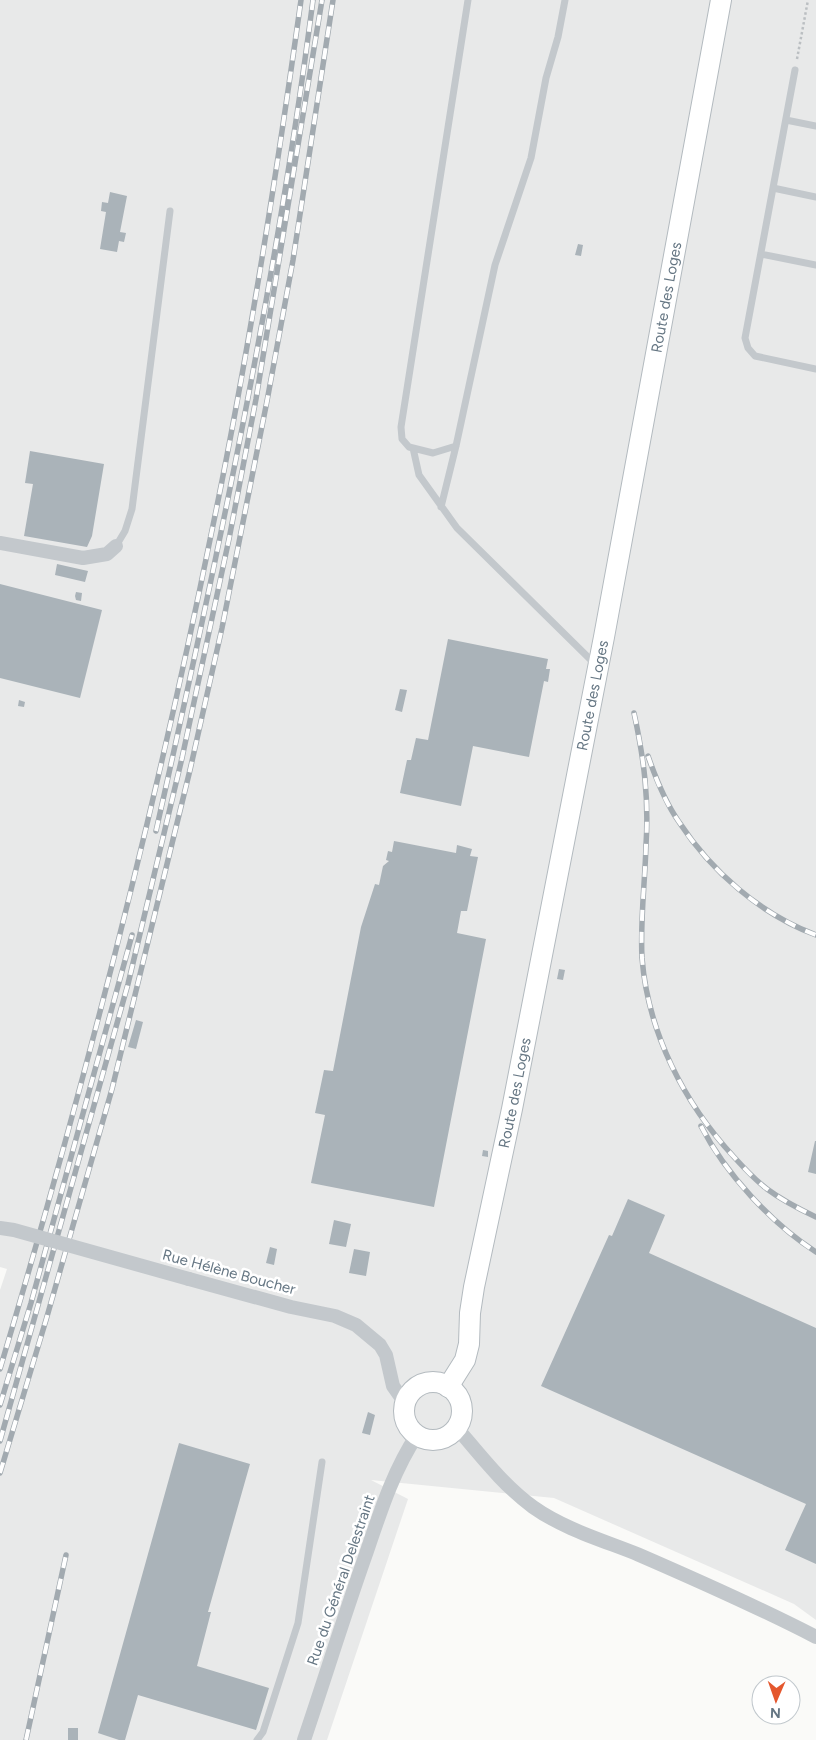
<svg xmlns="http://www.w3.org/2000/svg" width="816" height="1740" font-family="Figtree,sans-serif">
<style>
.built{fill:#e8e9e9}
.building{fill:#aab3b9}
.lines{fill:none;stroke-linecap:round;stroke-linejoin:round}
.secondary-casing{stroke:#b3babf;stroke-width:22}
.path{stroke:#bbbfc2;stroke-width:2.5;stroke-dasharray:2.5 2.5;stroke-linecap:butt}
.lane{stroke:#c3c8cc;stroke-width:7}
.street{stroke:#c3c8cc;stroke-width:14}
.secondary{stroke:#fff;stroke-width:20}
.rail-casing{stroke:#a2aab0;stroke-width:5.5}
.rail{stroke:#fff;stroke-width:4;stroke-dasharray:11;stroke-linecap:butt}
.street-bridge{stroke:#c3c8cc;stroke-width:14}
.labels{text-anchor:middle;dominant-baseline:central;stroke-width:5;stroke-linejoin:round;paint-order:stroke}
.street-label{font-size:15px;fill:#657683;stroke:#fff}
</style>
<rect width="100%" height="100%" fill="#fafaf8"/>
<path class="built" d="M0,0H816V1620L794,1604L554,1498L371,1480L408,1499L327,1740H0V1290L7,1269L0,1267Z"/>
<path class="building" d="M110,192L127,196L120,232L126,233L124,242L119,241L117,252L100,249L106,212L101,211L102,202L108,203Z
M578,244L583,245L581,256L575,255Z
M30,451L104,464L92,536L87,547L24,536L33,484L25,483Z
M57,564L88,571L85,582L55,575Z
M0,584L102,610L80,698L0,678Z
M76,592L82,593L81,601L76,600L75,596Z
M448,639L548,659L546,669H550L548,682L544,681L529,757L473,746L461,806L400,793L407,760H411L416,738L428,740Z
M400,689L407,690L402,712L395,710Z
M19,700L25,702L24,707L18,706Z
M394,841L456,853L457,845L472,849L470,856L478,857L467,911H461L457,933L486,939L434,1207L311,1183L325,1115L315,1113L324,1070L333,1071L361,927L375,884L379,885L383,866L389,861L386,860L388,851L392,852Z
M559,969L565,970L563,980L557,979Z
M136,1020L143,1022L136,1049L128,1047Z
M815,1141H816V1174L808,1172Z
M483,1150L488,1151V1157L482,1156Z
M628,1199L665,1215L649,1253L816,1328V1564L785,1550L806,1504L541,1386L609,1235L612,1236Z
M334,1220L351,1224L346,1247L329,1244Z
M270,1247L277,1249L274,1265L266,1263Z
M354,1249L370,1252L366,1276L349,1273Z
M170,1251L174,1255L169,1261L165,1257Z
M368,1412L375,1415L370,1435L362,1433Z
M179,1443L250,1464L208,1612H211L197,1666L269,1688L256,1730L138,1695L125,1740H119L98,1733Z
M68,1728H78V1740H68Z"/>
<g class="lines">
<g class="secondary-casing">
<g id="secondary">
<circle cx="433" cy="1411" r="29"/>
<path id="s1" d="M448,1387L465,1360L469,1344L470,1313L474,1287L512,1109L604,637L721,0"/>
</g>
</g>
<path class="path" d="M797,59L808,0"/>
<path class="lane" d="M795,70L745,338L748,348L755,356L816,369
M786,120L816,126
M773,188L816,197
M761,254L816,265
M456,446L433,453L409,447L402,439L401,427L468,0
M413,448L419,475L457,528L596,665
M441,507L456,446L495,265L531,158L546,78L558,37L565,0
M116,546L125,531L132,509L170,211
M257,1740L263,1732L298,1623L322,1462"/>
<path class="street" d="M0,543L83,558L107,554L116,546
M189,1279L291,1307L335,1316L356,1325L380,1345L386,1355L393,1386L405,1403
M457,1428C481,1456 503,1485 533,1507C564,1529 602,1540 637,1554C697,1580 758,1607 816,1637
M304,1740C325,1678 344,1616 366,1554C380,1513 393,1471 417,1435"/>
<use href="#secondary" class="secondary"/>
<g class="rail-casing">
<path id="rail" d="M634,713C644,759 649,798 646,845C645,883 640,920 642,958C648,1033 684,1103 734,1157C744,1168 755,1180 767,1189C782,1200 799,1209 816,1217
M648,756C656,779 665,802 679,822C711,871 760,914 816,935
M156,831C218,556 277,279 313,0
M701,1126C725,1173 772,1224 816,1252
M0,1369C82,1094 154,816 211,535C248,358 276,179 301,0
M0,1405L31,1303L132,935
M0,1441L128,984L182,758L229,539L256,399L322,0
M0,1473L46,1320L112,1089L190,770L222,628L267,401L293,260L333,0
M26,1740L66,1555"/>
</g>
<use href="#rail" class="rail"/>
<path class="street-bridge" d="M0,1228L14,1230L189,1279"/>
</g>
<g class="labels">
<g class="street-label">
<text stroke="none"><textPath href="#s1" startOffset="1114">Route des Loges</textPath></text>
<text stroke="none"><textPath href="#s1" startOffset="709">Route des Loges</textPath></text>
<text stroke="none"><textPath href="#s1" startOffset="304">Route des Loges</textPath></text>
<text transform="translate(229 1272) rotate(15)">Rue Hélène Boucher</text>
<text transform="translate(341 1580) rotate(-71)">Rue du Général Delestraint</text>
</g>
</g>
<g transform="translate(776 1700) rotate(182)"><circle r="24" fill="#ffffff" stroke="#c1c8cd"/>
<path d="M0-4L9 19L0 12L-9 19Z" fill="#e4572e"/>
<text y="-8" font-size="14" font-weight="bold" text-anchor="middle" fill="#657683">N</text>
</g>
</svg>
